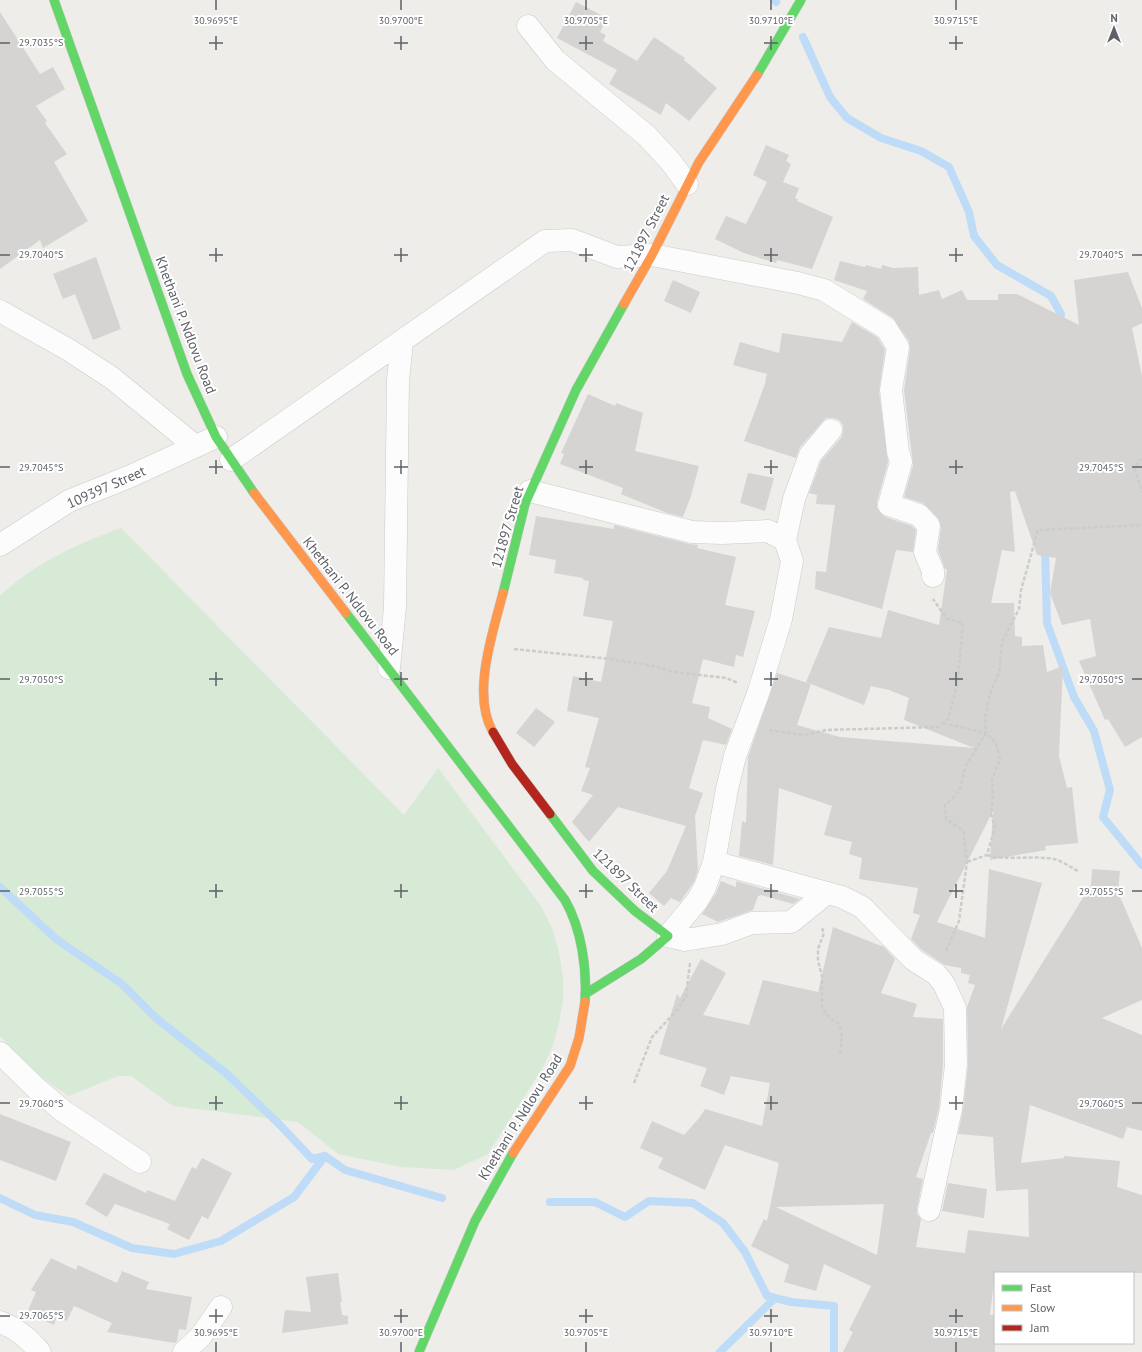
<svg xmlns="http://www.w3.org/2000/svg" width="1142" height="1352" font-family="'PT Sans',sans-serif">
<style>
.green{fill:#d7ead5}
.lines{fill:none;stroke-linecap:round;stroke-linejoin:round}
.stream{stroke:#bedcf8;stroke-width:8}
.building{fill:#d5d4d2;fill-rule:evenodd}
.street-casing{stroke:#cacbcb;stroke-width:23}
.fast-casing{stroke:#c9c9ca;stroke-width:10}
.slow-casing{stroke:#c9c9ca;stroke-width:10}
.jam-casing{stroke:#c9c9ca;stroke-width:10}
.path{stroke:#cacecb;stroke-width:2.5;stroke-dasharray:4 2;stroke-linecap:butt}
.street{stroke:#fcfcfc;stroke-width:22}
.fast{stroke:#63d668;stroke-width:9}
.slow{stroke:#ff974d;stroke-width:9}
.jam{stroke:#b3261e;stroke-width:9}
.ticks{fill:none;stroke:#5e6167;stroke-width:1.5}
.labels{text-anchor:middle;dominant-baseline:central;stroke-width:4;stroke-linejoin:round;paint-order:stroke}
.street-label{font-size:14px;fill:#5e6167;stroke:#fff}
.ticks-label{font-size:10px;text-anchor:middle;fill:#5e6167;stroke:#fff;stroke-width:4;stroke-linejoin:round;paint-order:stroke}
</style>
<rect width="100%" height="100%" fill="#eeede9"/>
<path class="green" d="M121,528L404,815L438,768L541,906L552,928L559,952L563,977V1000L559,1023L553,1045L543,1067L488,1154L454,1170L401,1167L338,1154L298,1122L173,1106L131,1076H118L69,1096L40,1077L0,1036V596C35,563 76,544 121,528Z"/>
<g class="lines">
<path class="stream" d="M774,0L776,2
M803,37L830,97L847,118L881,138L921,151L949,167L969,212L974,236L997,265L1051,296L1061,314L1059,326
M1045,547L1047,623L1074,697L1094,731L1110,790L1103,817L1142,865
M0,887L56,939L122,984L156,1018L227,1074L280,1125L312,1159L325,1156
M0,1198L35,1215L73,1222L132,1248L174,1254L221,1241L294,1197L325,1156L345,1170L442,1198
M550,1202H595L625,1217L649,1201L693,1203L723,1223L745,1252L767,1296L791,1302L834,1306V1352
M720,1352L775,1298"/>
</g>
<path class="building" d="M576,2L607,18L600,32L606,35L603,41L637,61L654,37L685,58L684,60L717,88L689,121L666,103L661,115L609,84L617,70L557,38Z
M0,12L40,74L53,67L65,89L36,106L47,121L45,123L67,154L54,162L88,221L43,248L40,240L0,269Z
M766,145L789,155L786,161L791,164L783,182L799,188L795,198L798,199L797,201L833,217L812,269L777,260L776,263L744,253L715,239L726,216L746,224L767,182L753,175Z
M96,257L121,329L93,340L75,294L63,299L53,274Z
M840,261L865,267L866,265L881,269L882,265L893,268L918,267L919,295L939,290L942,299L962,290L967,300H998V294H1017L1079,325L1074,280L1128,272L1142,308V323L1132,328L1142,376V737L1125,747L1108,719L1105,720L1079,661L1096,656L1090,619L1062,625L1050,593L1056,558L1037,555L1015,491L1010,492L1015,552L1002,550L991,603H1014L1015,636L1022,637V646L1043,645L1047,672L1063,666L1059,756L1067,788L1072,787L1078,843L1045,846L1046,850L990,860L993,811L937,922L985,938L989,869L1042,883L1001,1029L1091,885L1092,869L1120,871L1118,892L1142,948V1000L1102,1018L1142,1035V1131L1127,1127L1123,1139L1030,1105L1021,1163L1064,1158V1156L1120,1161L1117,1187L1142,1195V1273H995L990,1315H995V1352H843L853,1332L849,1330L871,1286L824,1264L816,1291L784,1282L789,1265L751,1246L764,1219L767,1221L779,1163L725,1145L705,1190L658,1168L663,1158L640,1148L652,1121L684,1135L700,1117L705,1109L762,1126L770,1083L731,1076L724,1095L700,1086L707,1068L659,1054L677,994L680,998L701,959L726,973L703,1015L749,1025L763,980L818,992L833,927L884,947L895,959L881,993L917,1004L913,1017L943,1019V1064L939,1107L933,1133H931L916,1177L923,1179L917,1208V1214L921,1219L916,1247L965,1253L968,1230L1029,1237L1028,1189L996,1191L993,1137L958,1134L963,1110L968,1066L967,1007L975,985L968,983L970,975L961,973V968L945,965L922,950L911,939L920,915L913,913L918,888L859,879L862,858L849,854L852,842L824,835L832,806L779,788L773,865L739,856L742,821L746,823L748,757L777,673L811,684L797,725L840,737L974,748L904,720L909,698L889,690L871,686L864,705L806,682L829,627L881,638L888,610L939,625L947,569H945L938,550L941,528L938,518L923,503L904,497L913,465L904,390L910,349L909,341L893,318L863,299L867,291L834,280ZM884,1204L877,1255L776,1207Z
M673,280L700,292L691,313L664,301Z
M852,322L877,337L885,350L879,391L888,462L877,502V508L885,517L912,526L916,530L913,552L896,550L882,609L815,589L816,571L826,572L835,505L816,504L817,495L809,493L821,461L841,438L843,432V425L839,420L834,418H826L800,447L796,458L744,441L766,381H765L767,374L733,365L740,342L779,353L782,333L842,342Z
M588,394L615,406L616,403L643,413L635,451L699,466L691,496L683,517L667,513L621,494L623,488L560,464L564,454L561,453Z
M748,473L774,478L765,511L740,503Z
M536,516L614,529V525L689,544L698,545L697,548L736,557L725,605L755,611L743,657L736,655L734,667L703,659L692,703L710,707L708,718L732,729L726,745L703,740L689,788L703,793L695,816L698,870L694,882L680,902L671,898L664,906L649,893L667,871L686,826L618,807L589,842L572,822L593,795L581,791L590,768L585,767L599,718L567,711L573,676L601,682L613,621L583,616L589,581L583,580V578L554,573L556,560L529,555Z
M536,708L555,722L534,747L516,733Z
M721,881L736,887V881L800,899L793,904L761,895L758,896L753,910L718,922L702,914L716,893Z
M0,1114L71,1142L56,1181L0,1160Z
M202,1158L232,1173L208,1219L202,1216L189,1240L167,1229L170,1224L115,1204L107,1217L85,1204L104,1173L146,1193L147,1190L175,1201L192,1167L196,1169Z
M948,1183L987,1189L984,1218L942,1211Z
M51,1258L76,1270L78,1265L117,1283L122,1271L149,1282L146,1289L192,1297L186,1330L179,1329L177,1341L175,1343L107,1332L112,1323L74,1306L67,1321L57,1316L54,1325L27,1313L36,1292L31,1290Z
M338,1273L342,1302H340L342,1315L348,1316V1324L282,1333L285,1310L311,1312L306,1277Z"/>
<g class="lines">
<g class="street-casing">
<path id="street" d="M528,26L555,60L647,136L671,162L687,184
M0,311L69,350L112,378L195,446
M231,460L545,241L572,240L617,257L652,255L798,283L824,290L886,328L898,347L891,390L898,452L901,462L889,505L919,515L929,526L925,552L933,571V576
M530,491L692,532L722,533L768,531L785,540L792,561L781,619L759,691L735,756L727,789L714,862L705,887L697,901L668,936L685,940L722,934L752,923L791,922L827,893
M785,540L794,499L810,455L831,430
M0,545L69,501L131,476L216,437
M389,668L395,607L398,380L402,342
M714,862L842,897L862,907L914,960L936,974L944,984L955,1008L956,1065L951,1109L929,1210
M0,1053L37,1089L63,1111L140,1162
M0,1322C17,1328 29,1339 40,1352
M184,1352L201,1336L221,1307"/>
</g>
<g class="fast-casing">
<path id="fast" d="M54,0L187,374L216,437L254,493
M757,75L801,0
M503,593L525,504L576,390L624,304
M346,613L565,900C582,930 587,969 585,1002
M550,814L593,871L635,911L668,936L641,959L585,994
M419,1352L475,1221L513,1153"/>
</g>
<g class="slow-casing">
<path id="slow" d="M624,304L652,255L699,162L757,75
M254,493L346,613
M493,732C471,695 493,632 503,593
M513,1153L570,1066L579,1038L585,1002"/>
</g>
<g class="jam-casing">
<path id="jam" d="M493,732L512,764L550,814"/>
</g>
<path class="path" d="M1142,459L1138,461L1135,470L1142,492
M514,649L610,659L654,666L673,672L726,678L738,683
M943,723L986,733L985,719L990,693L999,673L1002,642L1019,609L1021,590L1038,530L1142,525
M769,730L805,735L826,730L938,727L948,719L957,686L963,623L947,619L933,599
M987,855C1005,861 1032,855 1053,859C1061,860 1070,867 1078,871
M822,928L824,933L818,949V961L822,976V1008L829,1017L839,1024L842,1036L840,1055
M946,951L959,921L967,862L963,830L946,819L945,805L955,796L961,786L965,767L986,733L996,743L1000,759L992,780L993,796L991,814L995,827L987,855L967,862
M634,1083L652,1037L677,1010L686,996L690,963"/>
<use href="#street" class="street"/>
<use href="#fast" class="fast"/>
<use href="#slow" class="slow"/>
<use href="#jam" class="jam"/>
</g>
<path class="ticks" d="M216,0V10M401,0V10M586,0V10M771,0V10M956,0V10M216,36V50M401,36V50M586,36V50M771,36V50M956,36V50M0,43H10M209,43H223M394,43H408M579,43H593M764,43H778M949,43H963M216,248V262M401,248V262M586,248V262M771,248V262M956,248V262M0,255H10M209,255H223M394,255H408M579,255H593M764,255H778M949,255H963M1132,255H1142M216,460V474M401,460V474M586,460V474M771,460V474M956,460V474M0,467H10M209,467H223M394,467H408M579,467H593M764,467H778M949,467H963M1132,467H1142M216,672V686M401,672V686M586,672V686M771,672V686M956,672V686M0,679H10M209,679H223M394,679H408M579,679H593M764,679H778M949,679H963M1132,679H1142M216,884V898M401,884V898M586,884V898M771,884V898M956,884V898M0,891H10M209,891H223M394,891H408M579,891H593M764,891H778M949,891H963M1132,891H1142M216,1096V1110M401,1096V1110M586,1096V1110M771,1096V1110M956,1096V1110M0,1103H10M209,1103H223M394,1103H408M579,1103H593M764,1103H778M949,1103H963M1132,1103H1142M216,1309V1323M401,1309V1323M586,1309V1323M771,1309V1323M956,1309V1323M0,1316H10M209,1316H223M394,1316H408M579,1316H593M764,1316H778M949,1316H963M216,1342V1352M401,1342V1352M586,1342V1352M771,1342V1352M956,1342V1352"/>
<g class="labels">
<g class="street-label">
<text transform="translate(646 233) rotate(-63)">121897 Street</text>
<text transform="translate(186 325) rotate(69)">Khethani P. Ndlovu Road</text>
<text transform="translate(106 487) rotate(-24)">109397 Street</text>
<text transform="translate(507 527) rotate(-74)">121897 Street</text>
<text transform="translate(351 596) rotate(52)">Khethani P. Ndlovu Road</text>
<text transform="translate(626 880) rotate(44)">121897 Street</text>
<text transform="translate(520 1117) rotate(-58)">Khethani P. Ndlovu Road</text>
</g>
</g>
<g class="ticks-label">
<text x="216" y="24">30.9695°E</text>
<text x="401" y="24">30.9700°E</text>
<text x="586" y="24">30.9705°E</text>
<text x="771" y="24">30.9710°E</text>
<text x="956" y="24">30.9715°E</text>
<text x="41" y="46">29.7035°S</text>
<text x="41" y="258">29.7040°S</text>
<text x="1101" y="258">29.7040°S</text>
<text x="41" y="471">29.7045°S</text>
<text x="1101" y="471">29.7045°S</text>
<text x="41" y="683">29.7050°S</text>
<text x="1101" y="683">29.7050°S</text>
<text x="41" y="895">29.7055°S</text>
<text x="1101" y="895">29.7055°S</text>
<text x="41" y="1107">29.7060°S</text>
<text x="1101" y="1107">29.7060°S</text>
<text x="41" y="1319">29.7065°S</text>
<text x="216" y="1336">30.9695°E</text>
<text x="401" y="1336">30.9700°E</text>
<text x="586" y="1336">30.9705°E</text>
<text x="771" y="1336">30.9710°E</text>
<text x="956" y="1336">30.9715°E</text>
</g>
<rect x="994" y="1272" width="140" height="72" fill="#ffffff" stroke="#bfc0c2"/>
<rect x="1002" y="1285" width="20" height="6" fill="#63d668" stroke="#bfc0c2"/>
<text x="1030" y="1292" font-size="12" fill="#5e6167">Fast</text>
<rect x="1002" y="1305" width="20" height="6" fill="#ff974d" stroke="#bfc0c2"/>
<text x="1030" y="1312" font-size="12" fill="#5e6167">Slow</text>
<rect x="1002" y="1325" width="20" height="6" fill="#b3261e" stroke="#bfc0c2"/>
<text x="1030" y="1332" font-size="12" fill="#5e6167">Jam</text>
<g transform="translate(1114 28)" stroke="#ffffff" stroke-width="3" paint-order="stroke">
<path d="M0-3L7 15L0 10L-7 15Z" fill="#5e6167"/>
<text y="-6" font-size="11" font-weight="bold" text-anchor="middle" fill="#5e6167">N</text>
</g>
</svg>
